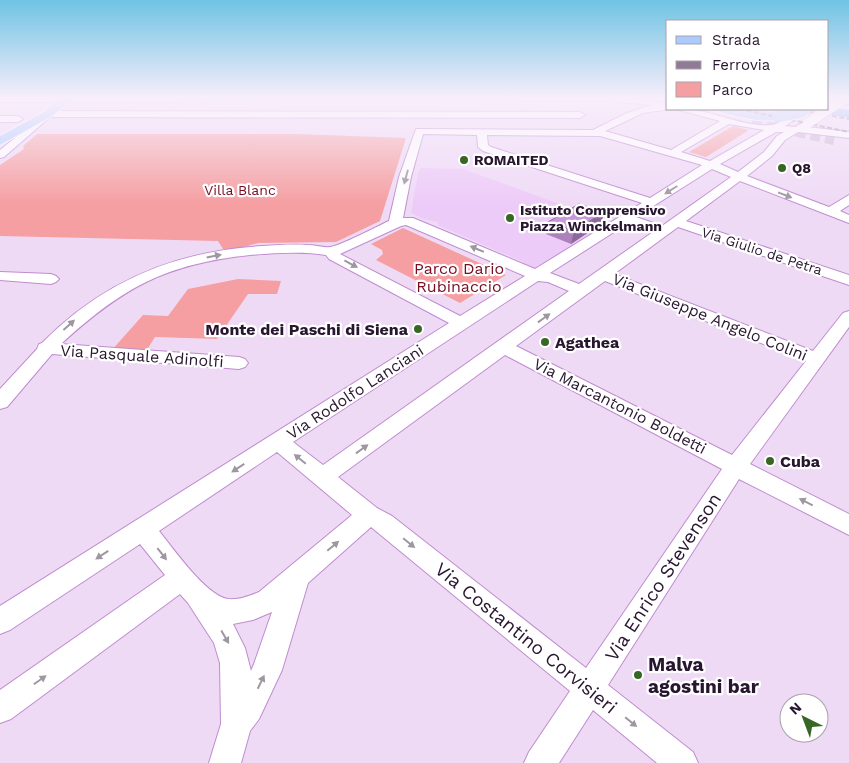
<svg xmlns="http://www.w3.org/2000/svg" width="849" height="763" font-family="'Work Sans',sans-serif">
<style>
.built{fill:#edcbf8}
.green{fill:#f59fa2}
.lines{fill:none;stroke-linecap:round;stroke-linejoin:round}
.minor-tunnel{stroke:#c7b3ce;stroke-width:10;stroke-dasharray:10 5;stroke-linecap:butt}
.minor-casing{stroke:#bf8ccf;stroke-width:2}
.major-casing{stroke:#fff;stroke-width:2}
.highway-casing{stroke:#fff;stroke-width:2}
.minor{fill:#fff;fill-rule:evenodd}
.major{fill:#a9cbfd;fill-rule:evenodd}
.highway{fill:#70a9fc;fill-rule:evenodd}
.rail{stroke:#8f7b96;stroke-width:2;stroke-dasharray:5 2.5;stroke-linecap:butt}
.minor-bridge-casing{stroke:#bf8ccf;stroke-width:11;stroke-linecap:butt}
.major-bridge-casing{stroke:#fff;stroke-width:14;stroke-linecap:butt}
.minor-bridge{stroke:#fff;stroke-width:10}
.major-bridge{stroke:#a9cbfd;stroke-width:12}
.wall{fill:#ad81bb}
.shaded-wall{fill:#8d6999}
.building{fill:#c996da;stroke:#8d6999}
.oneway{fill:#9e96a1}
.poi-dot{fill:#386625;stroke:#fff;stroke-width:2}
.labels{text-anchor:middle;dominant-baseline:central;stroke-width:4.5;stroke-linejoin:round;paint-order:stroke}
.far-poi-label{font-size:14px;font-weight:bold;fill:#28152f;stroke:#fff;text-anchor:start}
.far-park-label{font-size:14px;fill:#760d22;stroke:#fff}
.far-street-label{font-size:14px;fill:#28152f;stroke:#fff}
.park-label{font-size:16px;fill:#760d22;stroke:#fff}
.street-label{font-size:16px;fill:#28152f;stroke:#fff}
.poi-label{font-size:16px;font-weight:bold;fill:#28152f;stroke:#fff;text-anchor:start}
.near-street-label{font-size:19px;fill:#28152f;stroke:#fff}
.near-poi-label{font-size:19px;font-weight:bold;fill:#28152f;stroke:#fff;text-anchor:start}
</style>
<rect width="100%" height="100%" fill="#efdaf6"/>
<path class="built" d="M421,168L463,169L609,222L535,270L522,266L523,262L438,225V222L424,219L411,213L418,173Z"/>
<path class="green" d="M733,126L749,130L706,157L689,152Z
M37,134H297L406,138L380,221L336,242L258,243L237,249H223L218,241L0,236V165L24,149L23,146Z
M403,228L506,275L460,303L376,260L383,254L382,250L371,244Z
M238,279L281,281L277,294H248L217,339L155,337L145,353L111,351L143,315L168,316L188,289Z"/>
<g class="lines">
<path class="minor-tunnel" d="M752,122L834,140"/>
<g class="minor-casing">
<path id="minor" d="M0,98H638L668,104V109H671L643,113L605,131L671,150L720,121L675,109C707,107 742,128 771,125C777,125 783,119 789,117L794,120L785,126L795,127L808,120L813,123L808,127L849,132V138L798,132L785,140L772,156L747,176L829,207L849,195V205L840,211L849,215V223L740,181L686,221L849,275V285L678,227L614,274L813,351L843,313L849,311V327L750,464L849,514V535L739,479L608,685L693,752L698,763H657L593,710L559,763H524L529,752L570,691L371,527L308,583L282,670L259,719L250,731L241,763H209L221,724L220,663L214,643L188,603L180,594L11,719L0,723V690L165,575L140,544L10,630L0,634V606L449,323L329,259L326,255C302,251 275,253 250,255C166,264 123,287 61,344L239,357L245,359L248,363L245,367L239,369L52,354L7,407L0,409V389L37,349L39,344L42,343C103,281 176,251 262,246C277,245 292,244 308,245C315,245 323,248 330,247C340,246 378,226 389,221L399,177L416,129L593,130L627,113L652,105L609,101L0,102ZM729,124L764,130L710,161L681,152ZM776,132H784L777,136L764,152L738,172L720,164ZM423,134L477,135L478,147L483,151L642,203L535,269L413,218H403L411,177ZM487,135L600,136L702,165L650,198L491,147L488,145ZM712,169L731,177L662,226L636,217ZM628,223L653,232L579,284L550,273ZM406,225L525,276L460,316L340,254L401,226ZM538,281L548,282L569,291L323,465L293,442ZM605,281L806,361L732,455L516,346ZM505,355L722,469L586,668L392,516L377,508L338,477ZM277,452L352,515L259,592C249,596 239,600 228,599C206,596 173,548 159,531ZM272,612L254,664L251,671L245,648L233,624L253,620Z
M48,111L580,112L585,115L580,118L50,117L4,157L0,158V150Z
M0,116H18L23,119L18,122H0Z
M0,272L51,274L56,276L59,279L56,282L51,284L0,280Z"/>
</g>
<g class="major-casing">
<path id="major" d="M63,98H75L52,116L0,145V136L44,112Z
M828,98L849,101V107L828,103Z
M715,109L778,112L784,116C773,127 731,115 717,111Z"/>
</g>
<g class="highway-casing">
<path id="highway" d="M828,106L849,110V118L818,112L816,109H828Z"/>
</g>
<use href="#minor" class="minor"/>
<use href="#major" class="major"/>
<use href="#highway" class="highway"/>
<path class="rail" d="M739,109L849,132
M795,109L849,119"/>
<g class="minor-bridge-casing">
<path id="minor-bridge" d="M808,123L845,98"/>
</g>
<g class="major-bridge-casing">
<path id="major-bridge" d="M778,116L800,112L805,109"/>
</g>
<use href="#minor-bridge" class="minor-bridge"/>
<use href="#major-bridge" class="major-bridge"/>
</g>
<path class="wall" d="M604,212L601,224L571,244L546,234L548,222Z"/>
<path class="shaded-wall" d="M604,212L601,224L571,244L574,231Z"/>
<path class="building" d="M579,204L604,212L574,231L548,222Z"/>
<defs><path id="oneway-solid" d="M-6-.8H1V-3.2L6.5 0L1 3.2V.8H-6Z" transform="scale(1.25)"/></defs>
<g class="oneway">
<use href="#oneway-solid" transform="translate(406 177) rotate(105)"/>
<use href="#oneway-solid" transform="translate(671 190) rotate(148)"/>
<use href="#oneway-solid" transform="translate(785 195) rotate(21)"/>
<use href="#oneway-solid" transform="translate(477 249) rotate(-157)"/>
<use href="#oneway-solid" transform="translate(214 256) rotate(-11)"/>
<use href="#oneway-solid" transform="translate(351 264) rotate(28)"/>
<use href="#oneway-solid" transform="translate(544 318) rotate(-36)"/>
<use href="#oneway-solid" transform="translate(69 325) rotate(-42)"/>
<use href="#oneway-solid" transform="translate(362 449) rotate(-36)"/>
<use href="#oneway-solid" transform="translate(300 459) rotate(-141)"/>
<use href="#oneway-solid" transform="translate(238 468) rotate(147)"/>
<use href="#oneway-solid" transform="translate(806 502) rotate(-153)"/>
<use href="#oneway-solid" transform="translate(409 543) rotate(39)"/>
<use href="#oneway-solid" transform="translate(333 546) rotate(-40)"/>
<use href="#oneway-solid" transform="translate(162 554) rotate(52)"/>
<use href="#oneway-solid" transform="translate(102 555) rotate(147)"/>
<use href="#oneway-solid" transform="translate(225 637) rotate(60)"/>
<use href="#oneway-solid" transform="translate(40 680) rotate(-35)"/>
<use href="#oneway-solid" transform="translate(261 682) rotate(-64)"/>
<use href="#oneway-solid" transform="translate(631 722) rotate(39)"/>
</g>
<linearGradient id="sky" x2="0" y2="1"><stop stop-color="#6fc3e4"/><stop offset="0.48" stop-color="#f8eefb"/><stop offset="1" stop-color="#f8eefb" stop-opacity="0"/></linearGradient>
<rect width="849" height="204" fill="url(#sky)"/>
<g class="poi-dot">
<circle cx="464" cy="160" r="5"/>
<circle cx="782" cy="168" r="5"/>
<circle cx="510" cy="218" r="5"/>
<circle cx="418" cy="329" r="5"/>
<circle cx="545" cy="342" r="5"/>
<circle cx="770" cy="461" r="5"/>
<circle cx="638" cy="675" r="5"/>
</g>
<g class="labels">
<g class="far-poi-label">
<text x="474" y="160">ROMAITED</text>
<text x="792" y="168">Q8</text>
<text x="520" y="210">Istituto Comprensivo<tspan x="520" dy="16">Piazza Winckelmann</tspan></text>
</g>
<g class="far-park-label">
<text x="240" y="190">Villa Blanc</text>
</g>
<g class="far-street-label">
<text transform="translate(762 251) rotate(18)">Via Giulio de Petra</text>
</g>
<g class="park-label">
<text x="459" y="268">Parco Dario<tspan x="459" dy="18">Rubinaccio</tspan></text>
</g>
<g class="street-label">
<text transform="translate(710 317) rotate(22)">Via Giuseppe Angelo Colini</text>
<text transform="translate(142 356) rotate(4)">Via Pasquale Adinolfi</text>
<text transform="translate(355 392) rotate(-33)">Via Rodolfo Lanciani</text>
<text transform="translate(620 406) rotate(27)">Via Marcantonio Boldetti</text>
</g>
<g class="poi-label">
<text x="408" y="329" text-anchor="end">Monte dei Paschi di Siena</text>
<text x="555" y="342">Agathea</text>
<text x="780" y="461">Cuba</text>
</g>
<g class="near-street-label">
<text transform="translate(663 577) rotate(-57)">Via Enrico Stevenson</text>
<text transform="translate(526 638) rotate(39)">Via Costantino Corvisieri</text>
</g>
<g class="near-poi-label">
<text x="648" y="664">Malva<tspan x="648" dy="22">agostini bar</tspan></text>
</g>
</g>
<rect x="666" y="20" width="162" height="90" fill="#ffffff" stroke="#a9a1ac"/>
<rect x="676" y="36" width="25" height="8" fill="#a9cbfd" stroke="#a9a1ac"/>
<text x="712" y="45" font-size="15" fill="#28152f">Strada</text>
<rect x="676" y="61" width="25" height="8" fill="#8f7b96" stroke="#a9a1ac"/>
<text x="712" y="70" font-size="15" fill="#28152f">Ferrovia</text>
<rect x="676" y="82" width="25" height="15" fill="#f59fa2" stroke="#a9a1ac"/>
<text x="712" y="95" font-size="15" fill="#28152f">Parco</text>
<g transform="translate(804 718) rotate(318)"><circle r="24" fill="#ffffff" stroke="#a9a1ac"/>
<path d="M0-4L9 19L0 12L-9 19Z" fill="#386625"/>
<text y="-8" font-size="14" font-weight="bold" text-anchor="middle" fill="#28152f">N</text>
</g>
</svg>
